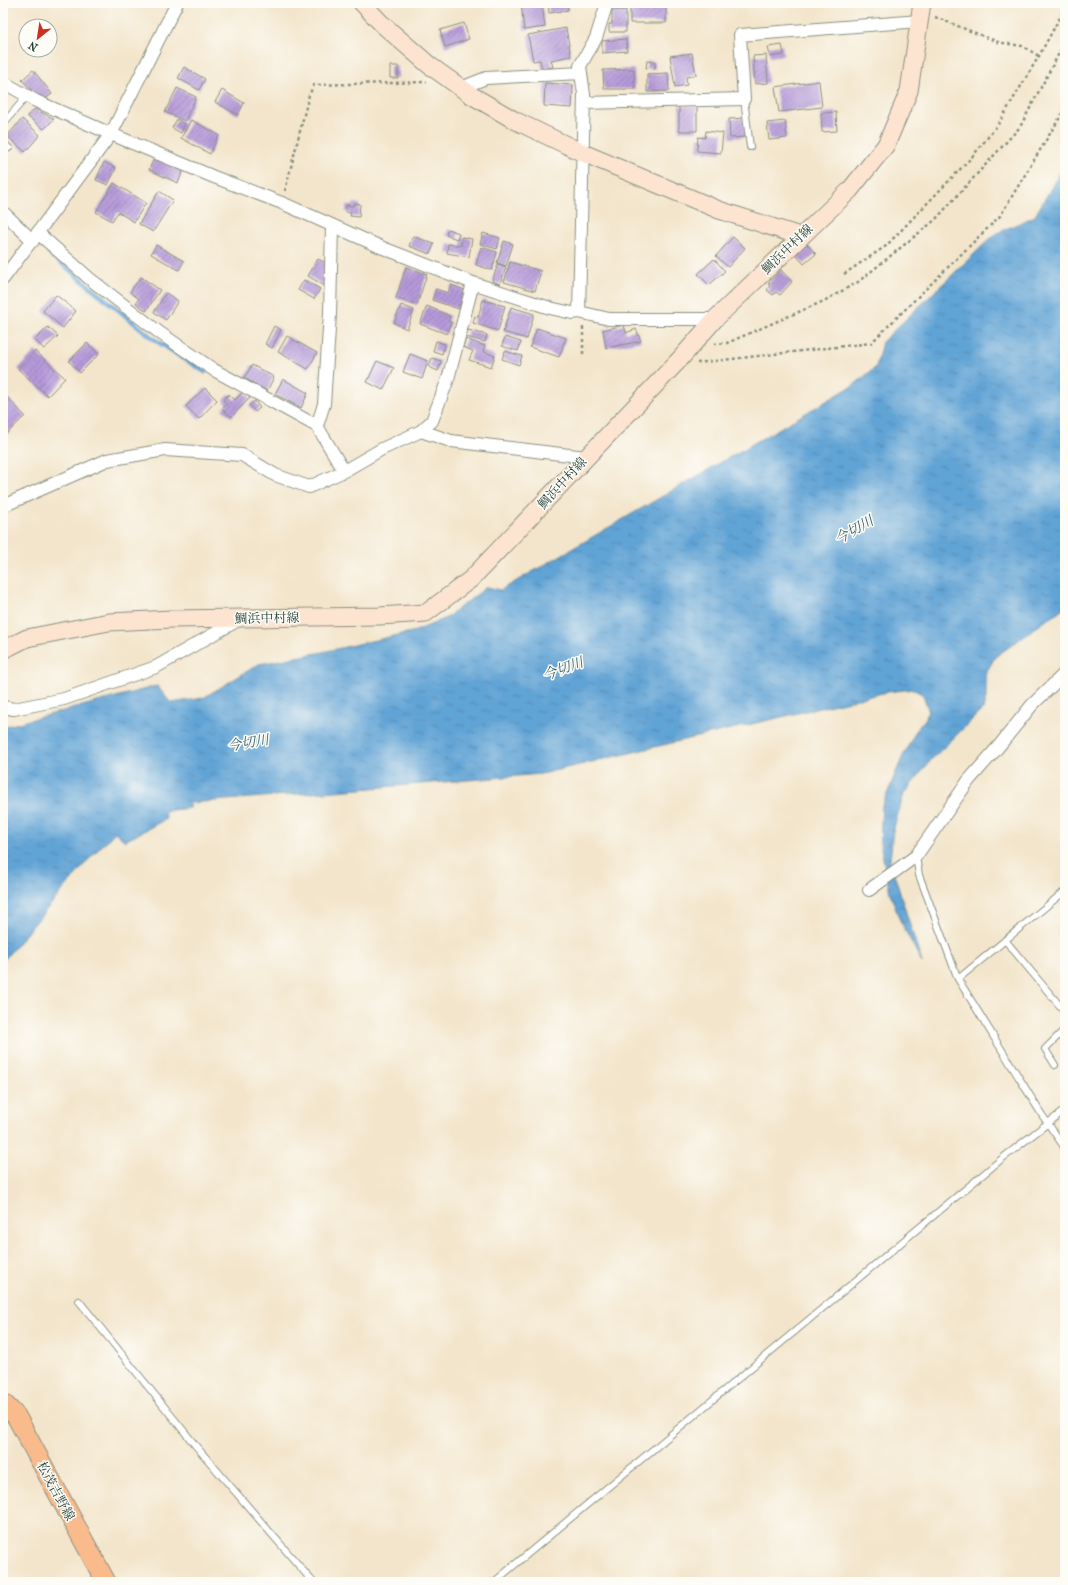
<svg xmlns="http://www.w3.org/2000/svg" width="1068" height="1585" font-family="'IM FELL French Canon','Noto Serif JP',serif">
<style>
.water{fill:url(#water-ripples);stroke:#407084}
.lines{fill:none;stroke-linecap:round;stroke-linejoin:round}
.stream{stroke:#61a3d5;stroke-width:4.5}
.building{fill:url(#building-hatch)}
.lane-casing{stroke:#899180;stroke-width:8}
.street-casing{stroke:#899180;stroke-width:14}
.secondary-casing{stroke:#899180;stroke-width:19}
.primary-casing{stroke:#899180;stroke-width:21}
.path{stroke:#899180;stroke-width:2.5;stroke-dasharray:3 3;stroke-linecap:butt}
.lane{stroke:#fff;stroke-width:6}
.street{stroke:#fff;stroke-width:12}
.secondary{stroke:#fde4d1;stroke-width:17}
.primary{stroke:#fabb8c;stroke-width:19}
.labels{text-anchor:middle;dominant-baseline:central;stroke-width:3;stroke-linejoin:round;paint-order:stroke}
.street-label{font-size:13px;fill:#1f3d34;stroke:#fdfcf7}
.water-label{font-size:14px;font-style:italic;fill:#36616c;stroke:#fdfcf7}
</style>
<defs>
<pattern id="water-ripples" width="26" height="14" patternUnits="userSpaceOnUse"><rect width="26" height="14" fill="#61a3d5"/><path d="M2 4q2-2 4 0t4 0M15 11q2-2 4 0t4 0" fill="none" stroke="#4f86ae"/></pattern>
<pattern id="building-hatch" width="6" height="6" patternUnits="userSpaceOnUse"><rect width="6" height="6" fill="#b598d9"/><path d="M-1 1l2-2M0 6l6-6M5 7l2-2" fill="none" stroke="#937db1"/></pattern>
</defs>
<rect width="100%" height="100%" fill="#fdfcf7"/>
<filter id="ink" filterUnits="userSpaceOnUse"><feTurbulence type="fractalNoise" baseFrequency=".025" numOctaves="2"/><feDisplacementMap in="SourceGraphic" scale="8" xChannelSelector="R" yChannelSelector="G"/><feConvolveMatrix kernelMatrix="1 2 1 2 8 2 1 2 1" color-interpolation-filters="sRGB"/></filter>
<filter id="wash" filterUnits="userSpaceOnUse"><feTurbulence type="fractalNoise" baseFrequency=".012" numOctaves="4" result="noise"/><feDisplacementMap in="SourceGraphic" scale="16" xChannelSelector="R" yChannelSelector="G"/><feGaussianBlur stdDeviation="0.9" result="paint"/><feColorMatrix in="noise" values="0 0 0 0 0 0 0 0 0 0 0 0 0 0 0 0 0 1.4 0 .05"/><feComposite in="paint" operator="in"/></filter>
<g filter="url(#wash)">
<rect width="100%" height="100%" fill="#f3e5cb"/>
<path class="water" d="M1065,164V607L995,657L986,673V698L983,709L931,760L904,794L893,831L890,861L922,963L899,918L890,893L880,843L882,806L902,758L917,729L926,718L928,709L923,695L913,689L887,692L541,774L190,803L189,808L164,811L166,819L125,841L115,832L90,858L3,961V727L157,686L171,703L203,698L259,664L318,653L416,631L446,618L487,587L501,590L854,385L876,367L882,342L995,234L1035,216Z"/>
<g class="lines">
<path class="stream" d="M49,253L155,340L205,372"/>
</g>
<g id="blocks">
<path class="building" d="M521,3H542L545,27L524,30Z
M548,3H567L568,10L549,13Z
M630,3H666V23H630Z
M612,10H626V32H609V24H612Z
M464,23L469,39L445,47L440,30Z
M566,28L571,56L551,60L553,67L542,69L540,60L533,61L528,35Z
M626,39L627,51L602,53V41Z
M782,45L784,55L770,57L768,47Z
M692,53L696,75L686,77L687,85L675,87L670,56Z
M766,55L768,83L755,84L753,56Z
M647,61L655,62V69L646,68Z
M390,66H398V78H390Z
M184,67L205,79L199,90L178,78Z
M634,69L635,89H604L603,70Z
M33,70L52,94L42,101L22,80Z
M668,73L669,91L647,92V74Z
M819,81L822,107L779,112L775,87Z
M545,83L573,85L572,108L544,106Z
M177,88L196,97L185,121L165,112Z
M222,90L244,103L238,115L215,102Z
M679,106H697V131H679Z
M35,109L54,119L44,129L27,116Z
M836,112L837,131L822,132L821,113Z
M744,118L745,137L730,138L729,119Z
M22,119L40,135L25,152L7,136Z
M177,119L185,124L181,133L172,128Z
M191,120L219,135L210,154L181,138Z
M785,121L787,138L769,140L767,123Z
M706,131L723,133L721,153L697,151L698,137L705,138Z
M154,158L183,171L178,183L149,170Z
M104,162L116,168L108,185L96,180Z
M114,183L146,203L134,222L118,212L112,221L96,212Z
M159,191L173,200L153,232L139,224Z
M354,203L360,204L359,217L350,216L351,213L346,212V205L353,206Z
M448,229L459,233L457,239L446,235Z
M483,233L500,238L497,249L480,244Z
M413,236L434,244L430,254L409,246Z
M462,237L472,239L469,257L447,253L448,244L461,246Z
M733,237L745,248L728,267L716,256Z
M504,241L513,244L506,266L497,263Z
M806,243L816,254L804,264L794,253Z
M156,245L184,261L179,270L151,254Z
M481,247L497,252L492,270L476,265Z
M318,259L328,264L325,286L308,276Z
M714,259L725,271L709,285L698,274Z
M510,262L541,271L535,291L504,282Z
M498,264L506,267L500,284L492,281Z
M406,267L427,274L417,305L396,298Z
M781,270L792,282L780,295L776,292L773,295L767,290L770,286L768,284Z
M141,277L160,290L146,311L136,303L139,299L130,292Z
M304,280L320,289L314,299L298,290Z
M451,285L465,290L459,309L432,300L436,289L448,293Z
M166,293L178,301L166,320L154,312Z
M56,295L76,311L63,328L43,311Z
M483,300L505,306L498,331L473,323L475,316L478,317Z
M401,305L414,310L407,329L394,323Z
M427,306L450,316L448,321L451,322L447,334L420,324Z
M511,307L534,314L527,339L503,332Z
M624,325L626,333L636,329L641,341L606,348L603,330Z
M274,326L281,330L272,348L265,344Z
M48,327L58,336L44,349L35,340Z
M537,328L566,338L559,357L530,347Z
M468,330L487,335L485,342L466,337Z
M287,336L317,353L308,369L278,352Z
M505,337L521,342L518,351L502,346Z
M466,339L485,346L483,351L495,356L491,367L469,360L473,351L463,347Z
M436,341L445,344L442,354L433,351Z
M87,343L99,354L80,373L69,361Z
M35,351L65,378L48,396L18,369Z
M505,351L522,356L519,365L502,359Z
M410,354L428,361L422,379L403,372Z
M432,358L441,361L438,371L429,367Z
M377,361L394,368L383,390L367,382Z
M252,365L274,377L267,391L244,378Z
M283,379L308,393L301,408L275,394Z
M205,388L217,400L199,419L186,406Z
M244,391L250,398L231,417L222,409L227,404L223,400L229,394L235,400Z
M3,393L25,416L3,437Z
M255,401L260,408L255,412L249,405Z"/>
</g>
</g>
<g filter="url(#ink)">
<use href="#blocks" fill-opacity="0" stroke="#899180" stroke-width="1"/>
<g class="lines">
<g class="lane-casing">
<path id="lane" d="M744,99L750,147
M3,124L27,96
M3,142L9,148
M916,856L919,875L958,979
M1065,891L958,979L1042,1115L1065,1148
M1005,940L1065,1012
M1055,1065L1045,1049L1065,1029
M79,1301L195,1445L313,1582
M494,1582L1004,1157L1065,1110"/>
</g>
<g class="street-casing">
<path id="street" d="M3,82L36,101L111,134L214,177L282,203L383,248L473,283L550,308L572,313L579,312L609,319H715
M461,88L486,78L581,73
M584,103L744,99L740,35L920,21
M3,212L33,241
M332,226L330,314L324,404L317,426L344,471L382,449L421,431
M38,233L90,279L160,333L214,370L317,426
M3,279L111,134L177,3
M473,283L448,379L432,421L421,431L451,441L586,457
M579,312L584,94L580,66L596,38L607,3
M3,506L107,460L165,450L242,455L275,475L309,487L344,471
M3,707L14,709L64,699L156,667L240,619
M869,890L916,856L969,780L999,746L1032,705L1065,673"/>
</g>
<g class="secondary-casing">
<path id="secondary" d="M362,3L382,24L429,65L471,95L514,120L583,153L719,210L800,236
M3,650L27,638L109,622L172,619L379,616L426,613L471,579L680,359L715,319L850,190L886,145L909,91L922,3"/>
</g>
<g class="primary-casing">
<path id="primary" d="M3,1403L16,1416L106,1582"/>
</g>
<path class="path" d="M935,17L998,42L1022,46L1039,56
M285,191L309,95L314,85L427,82
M844,274L886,246L971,158L997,126L1039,56L1065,8
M714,344L727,343L824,301L858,282L935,220L1020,127L1065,42
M583,354V325
M697,363L871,343L1000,216L1065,109"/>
<use href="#lane" class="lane"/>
<use href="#street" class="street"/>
<use href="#secondary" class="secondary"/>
<use href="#primary" class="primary"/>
</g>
</g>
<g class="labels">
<g class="street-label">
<text transform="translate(787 249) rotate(-44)">鯛浜中村線</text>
<text transform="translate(562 483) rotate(-47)">鯛浜中村線</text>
<text transform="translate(267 618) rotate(-1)">鯛浜中村線</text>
<text transform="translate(56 1491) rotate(62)">松茂吉野線</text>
</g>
<g class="water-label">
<text transform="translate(854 530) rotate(-30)">今切川</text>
<text transform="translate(563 669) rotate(-20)">今切川</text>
<text transform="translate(248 743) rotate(-9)">今切川</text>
</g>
</g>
<rect width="1068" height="1585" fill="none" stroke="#fdfcf7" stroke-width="16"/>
<g transform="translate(38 38) rotate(210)"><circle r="19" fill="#fdfcf7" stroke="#a4b0a9"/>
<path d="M0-3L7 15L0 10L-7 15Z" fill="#c8321e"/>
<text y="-6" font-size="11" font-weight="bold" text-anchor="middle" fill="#1f3d34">N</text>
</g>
</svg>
